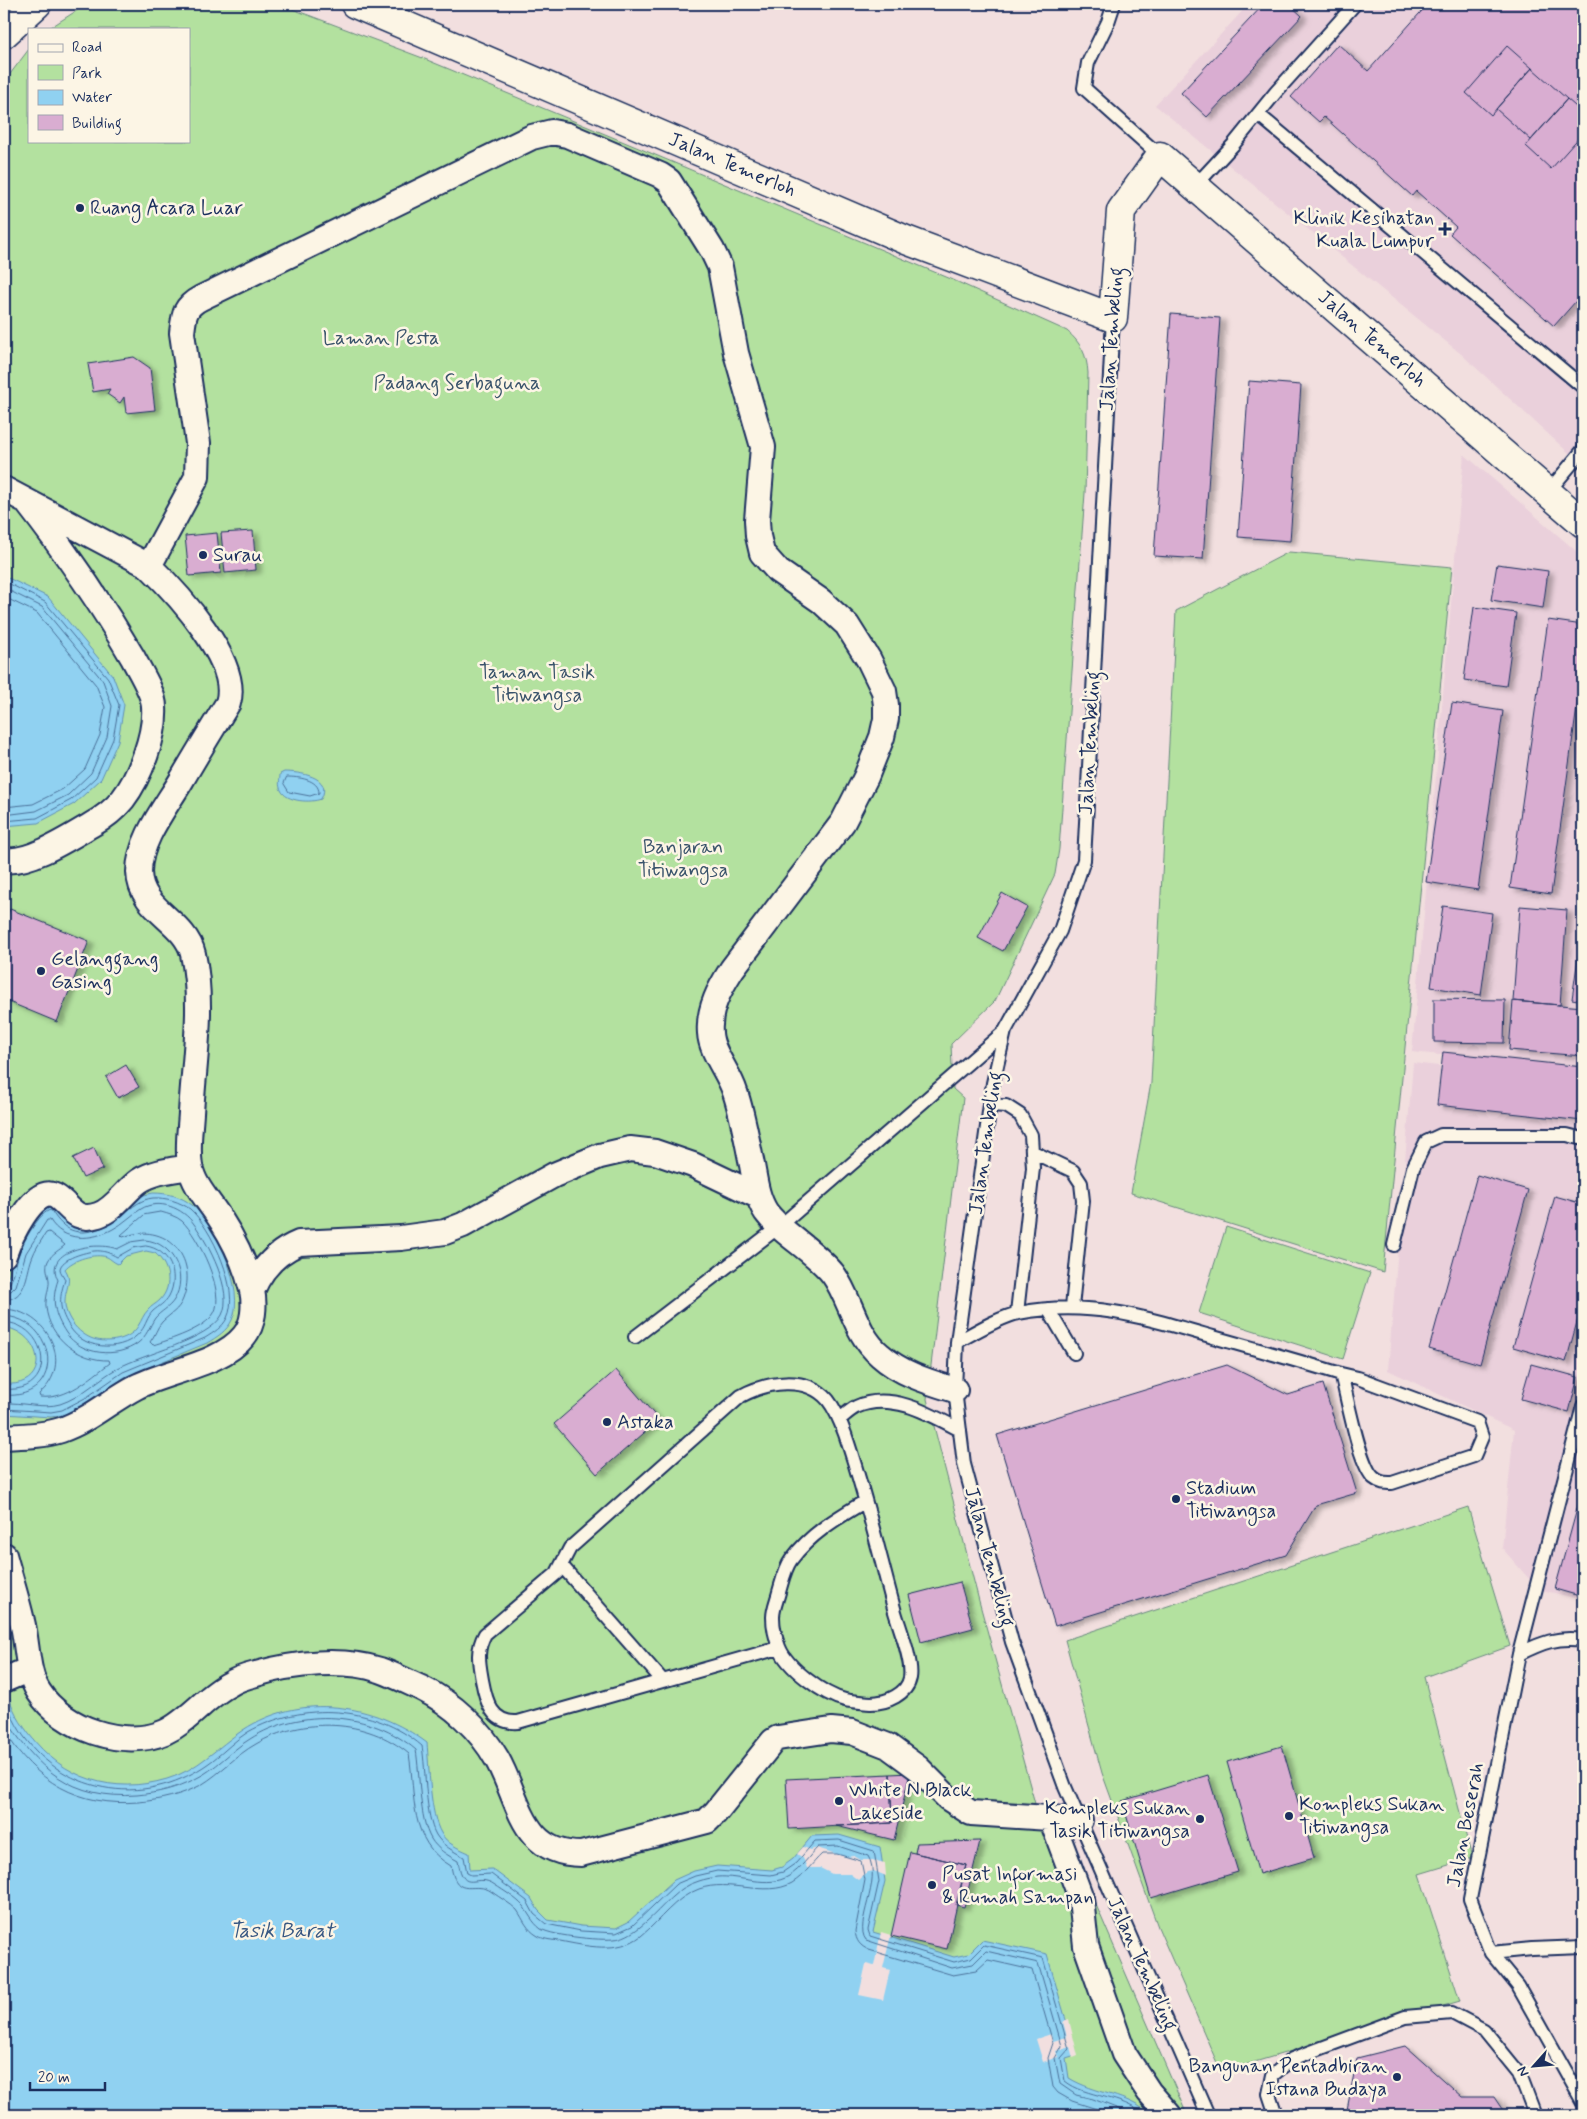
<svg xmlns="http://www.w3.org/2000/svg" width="1587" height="2119" font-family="Mynerve,sans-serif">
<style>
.built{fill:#ead0db}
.green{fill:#b3e19f;stroke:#67887e}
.water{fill:#90d1f1;stroke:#6190b6;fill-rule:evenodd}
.pier{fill:#f2dfdf}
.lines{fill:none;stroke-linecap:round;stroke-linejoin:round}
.shore{stroke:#4a7099;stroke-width:1}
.building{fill:#d9add1;stroke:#1b2f5e;filter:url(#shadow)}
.lane-casing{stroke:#1b2f5e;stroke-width:16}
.street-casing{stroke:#1b2f5e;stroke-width:28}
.secondary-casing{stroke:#1b2f5e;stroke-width:31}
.lane{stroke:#fcf5e5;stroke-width:12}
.street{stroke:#fcf5e5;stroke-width:24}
.secondary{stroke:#fcf5e5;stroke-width:28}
.poi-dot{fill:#1b2f5e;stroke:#fcf5e5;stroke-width:2}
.labels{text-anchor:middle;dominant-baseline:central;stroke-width:5;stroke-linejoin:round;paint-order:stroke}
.street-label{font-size:20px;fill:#1b2f5e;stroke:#fcf5e5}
.poi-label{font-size:20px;fill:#1b2f5e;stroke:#fcf5e5;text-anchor:start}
.park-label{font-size:20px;fill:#39536b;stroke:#fcf5e5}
.water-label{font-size:21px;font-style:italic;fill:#385883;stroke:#fcf5e5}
</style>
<defs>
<filter id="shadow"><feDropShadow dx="5.5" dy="3" stdDeviation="2.5" flood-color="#0004"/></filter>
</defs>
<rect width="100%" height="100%" fill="#f2dfdf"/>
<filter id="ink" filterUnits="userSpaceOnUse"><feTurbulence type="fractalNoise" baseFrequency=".02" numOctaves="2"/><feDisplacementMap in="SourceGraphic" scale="10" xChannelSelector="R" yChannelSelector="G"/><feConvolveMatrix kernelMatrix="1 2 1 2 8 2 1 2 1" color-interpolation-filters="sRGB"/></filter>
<g filter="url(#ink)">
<path class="built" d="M1249,4H1583V466L1460,353L1155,105Z
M1464,454L1583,557V1070L1412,1052Z
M1413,1063L1583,1083V1600L1538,1589L1502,1548L1514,1430L1388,1370Z"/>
<path class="green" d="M87,4H279L420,57L653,154L951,279L1067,331C1081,343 1087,355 1088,373L1085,493L1059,849L1055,874L995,1001L951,1044L953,1089L963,1098L927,1399L979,1601L1039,1818L1064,1831L1187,2115H4V82L29,49V141H189V29H48Z
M1289,552L1452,567L1383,1272L1131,1193L1151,1083L1176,611Z
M1226,1227L1370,1273L1343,1359L1199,1313Z
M1468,1507L1510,1646L1424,1677L1472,1858L1419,1874L1460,2001L1221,2072L1158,1927L1102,1773L1065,1640Z"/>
<path class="water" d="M4,576L48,597L113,676L124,705L118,741L101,779L74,804L38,823L4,826Z
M284,772C298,772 334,776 321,799C311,803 286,802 281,790C278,785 280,780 280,774Z
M153,1193C167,1193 181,1196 192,1205C216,1224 246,1291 232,1320C227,1331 217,1337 207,1343L125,1377L90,1401L64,1415L51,1417L4,1414V1384C51,1388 45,1334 4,1327V1284L9,1275L15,1249L27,1227L45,1206L56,1207L67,1224L79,1226L144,1195ZM146,1251L155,1253C168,1264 174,1285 160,1300C156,1304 151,1306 148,1310C143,1315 142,1320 138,1326C131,1339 111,1343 97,1340C81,1337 64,1318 65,1301C65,1289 73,1280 65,1269C73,1259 95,1253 107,1257C111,1259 113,1262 118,1264L126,1256Z
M7,1686C9,1693 10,1702 13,1708C17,1717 23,1726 29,1734C63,1779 113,1795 167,1779C198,1770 217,1747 243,1730C301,1692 374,1703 427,1743C429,1765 430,1815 441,1833C447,1844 458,1848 469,1853L470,1870L492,1869L531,1898L538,1910L548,1920L581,1926L616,1928L628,1922L674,1880L694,1871L717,1866L772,1870L782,1867L793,1859L812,1836L839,1835L880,1847L885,1881L873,1932L954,1957L968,1954L982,1940L1047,1954L1076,2055L1066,2058L1069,2078C1095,2094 1128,2094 1151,2115H4V1688Z"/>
<path class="pier" d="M803,1847L811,1850L817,1848L846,1857L854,1856L861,1860H872L885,1863L886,1876L874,1871L867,1872L858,1880L850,1874H832L820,1868H807L803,1858L797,1854Z
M881,1932L891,1935L883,1968L890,1970L883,2000L859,1995L866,1964L874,1966Z
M1069,2020L1078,2056L1073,2058L1070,2047L1056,2051L1058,2057L1043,2062L1036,2039L1051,2034L1053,2041L1067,2037L1063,2022Z"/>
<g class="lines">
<path class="shore" d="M4,581L45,602L108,678L119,705L113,739L96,777L71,800L37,818L4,821
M4,588L42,607L103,681L112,706L107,737L91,773L68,795L36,811L4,815
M4,597L37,613L96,685L105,707L100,735L85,769L63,789L33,804L4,807
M287,777C298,777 319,779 319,793L310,796L289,792L284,784Z
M161,1212C168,1214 176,1216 182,1221C198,1236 226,1293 214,1313C205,1329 169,1340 153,1345L150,1342C155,1336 157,1327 162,1322C170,1314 179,1310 183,1299C199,1257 166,1221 123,1237L121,1235L144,1215Z
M145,1240C173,1242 189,1276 174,1300C169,1308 161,1311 155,1318C149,1327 147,1336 138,1343C117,1359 81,1355 66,1333C54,1315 51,1300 58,1280C42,1249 97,1241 117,1249L131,1242Z
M146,1246C169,1249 180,1275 169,1296C165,1303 159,1306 153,1311C147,1317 146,1325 141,1331C125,1352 86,1351 71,1329C59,1311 58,1300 65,1280C64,1276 60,1272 60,1269C61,1258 86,1252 94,1251C103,1250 110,1253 117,1257L133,1248Z
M4,1286L10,1283C15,1273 16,1263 19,1253C23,1242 40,1211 51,1210C65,1234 81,1237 106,1226
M4,1292L11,1291L16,1286L26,1253L47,1220H50C63,1242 92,1241 113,1229C123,1224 131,1215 141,1209C159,1198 183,1208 194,1224C208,1243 234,1292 222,1315C209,1340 143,1354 118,1368C99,1378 82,1397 60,1404C43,1409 22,1402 4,1403
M4,1300C27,1299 26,1274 32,1258C35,1249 41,1241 46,1233L49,1232L65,1245C60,1250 52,1253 48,1261C45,1268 48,1272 49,1280C50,1286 45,1298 46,1307C49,1338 79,1361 109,1360L110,1363C90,1378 67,1400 40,1397L39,1394C76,1363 46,1310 4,1309
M4,1316C59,1319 66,1401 4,1395
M4,1322C51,1325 58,1395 4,1389
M4,1409L51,1412L62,1410L87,1397L123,1372L205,1338C213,1333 223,1327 227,1318C241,1291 211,1227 190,1209C180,1202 166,1197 153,1198C141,1199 133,1207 123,1214
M4,1693C22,1766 98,1807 170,1783C185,1778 200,1770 213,1760C225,1751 235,1740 248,1732C303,1701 374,1705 422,1746C426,1770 425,1816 436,1835C443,1846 453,1851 464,1857L467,1873L471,1875L491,1874L527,1901L534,1914L546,1924L581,1931L616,1933L632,1926L676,1884L695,1876L717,1871L771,1875L783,1872L796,1863L815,1841L839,1840L874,1851L879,1881L868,1930L870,1936L954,1962L971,1958L984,1945L1043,1958L1069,2049L1061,2058L1065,2081C1086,2098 1123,2095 1144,2115
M4,1715C35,1769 73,1800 137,1795C158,1793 177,1788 195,1779C216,1769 230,1751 250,1739C300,1707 371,1711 416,1750C420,1774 419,1819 431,1839C437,1849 447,1855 458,1861C464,1897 476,1871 495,1885C504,1891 516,1898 523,1906C529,1914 532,1922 541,1929C552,1936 608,1942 620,1938C630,1935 638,1929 646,1922C664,1907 675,1888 699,1881C705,1879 711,1878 717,1877C740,1875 768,1889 789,1876C801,1869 808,1857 818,1847L838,1846L868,1856C883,1881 853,1924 866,1940L952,1968L973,1964L986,1951L1038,1963L1062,2046L1055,2058L1060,2084L1076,2095L1093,2099L1134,2115
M4,1730C35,1782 79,1807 139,1802C160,1800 182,1795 201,1785C221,1773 236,1755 256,1744C302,1717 367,1718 409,1754C416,1796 408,1841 451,1866C457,1902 475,1879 492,1892C500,1898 510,1903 517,1910C524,1920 526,1929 538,1936C545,1940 553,1940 560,1941C586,1946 618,1954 641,1936C661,1920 674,1898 699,1889C729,1878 766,1898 792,1883C805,1875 812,1863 822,1854H837L861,1861L865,1880L855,1931C856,1941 860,1946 869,1950L953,1975L976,1971L988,1960L1032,1970L1053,2043L1048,2058L1053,2087L1058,2093L1072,2101L1115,2115"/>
</g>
<path class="building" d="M1264,4H1289L1302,16L1207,117L1181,93Z
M1428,4H1583V293L1554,326L1450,234L1456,227L1416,191L1412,196L1324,117L1319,122L1291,97L1338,44L1368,71Z
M1507,46L1532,68L1491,115L1466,93Z
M1532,68L1567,99L1531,140L1496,109Z
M1567,99L1583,113V133L1551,169L1526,146Z
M1171,314L1220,318L1203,559L1154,556Z
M134,357L150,368L155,410L126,413L124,397L120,403L107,394L110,389L93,392L88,364Z
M1249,381L1301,385L1290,541L1238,537Z
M253,531L256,570L225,573L221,533Z
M217,533L221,573L189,576L185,536Z
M1497,564L1548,571L1543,608L1491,600Z
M1474,607L1516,613L1506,686L1464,680Z
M1548,620L1583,625V664L1551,894L1510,888Z
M1452,703L1503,711L1478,890L1426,882Z
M1002,893L1027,907L1003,951L978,938Z
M1443,906L1492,913L1481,995L1431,987Z
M1520,906L1567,910L1560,1005L1513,1001Z
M10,909L89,941L57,1022L4,1000V924Z
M1583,923V1001L1572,999Z
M1434,999L1505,1000L1504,1043L1434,1042Z
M1513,1001L1583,1007V1056L1509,1050Z
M1443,1052L1583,1067V1121L1437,1105Z
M126,1065L139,1087L118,1098L106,1077Z
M94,1148L103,1169L83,1178L73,1158Z
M1477,1175L1528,1190L1480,1364L1429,1349Z
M1555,1196L1583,1204V1300L1566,1362L1513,1347Z
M1531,1364L1578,1377L1569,1412L1521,1399Z
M1227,1365L1288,1395L1323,1384L1357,1493L1316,1505L1286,1555L1055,1626L997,1435Z
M616,1370L659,1420L597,1474L554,1424Z
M1583,1487V1597L1555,1589Z
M960,1582L973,1628L921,1642L909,1595Z
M1282,1746L1314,1858L1259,1874L1227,1762Z
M910,1773L894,1840L836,1826L892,1823L890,1774Z
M890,1774L892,1823L789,1829L786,1779Z
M1208,1775L1238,1872L1151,1898L1122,1801Z
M980,1841L964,1907L956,1905L966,1865L915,1853L917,1843Z
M910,1852L966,1865L947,1949L891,1936Z
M1405,2046L1462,2097H1494L1506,2115H1346L1357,2058Z"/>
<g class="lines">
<g class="lane-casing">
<path id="lane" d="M1114,4L1108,22L1088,63L1084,88L1160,156
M1259,115L1583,387
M1195,186L1233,145L1276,92L1355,4
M1113,318L1084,860L1060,931L1005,1031L993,1083L957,1342L955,1390L964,1464L1012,1642L1065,1787L1208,2115
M1548,492L1583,450
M990,1105L1006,1106L1020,1115L1031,1135L1033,1168L1017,1313
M1033,1152L1073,1171L1081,1183L1083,1201L1072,1307
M1394,1245L1413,1168L1426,1142L1441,1135H1567L1583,1139
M1048,1309L1074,1353
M635,1337L780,1226L1005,1031
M957,1342C975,1332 1000,1317 1019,1313C1089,1299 1148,1318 1213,1337C1256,1349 1299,1361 1341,1374L1358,1378L1477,1422L1482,1437L1474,1456L1392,1483C1385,1483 1380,1483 1374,1478C1359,1466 1347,1395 1341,1374
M840,1419C845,1415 850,1410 856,1407C891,1391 930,1414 960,1430
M562,1566L663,1681
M1583,1640C1558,1636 1541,1643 1519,1654L1470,1899L1491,1953L1518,1986L1583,2102
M779,1648L518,1722C492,1724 486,1702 482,1680C479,1663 476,1650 485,1634L557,1573L570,1548L741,1396C767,1382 806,1375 828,1400C836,1410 841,1423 845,1434C865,1492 879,1553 895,1612C900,1629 913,1662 910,1678C907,1694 887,1703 871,1703C863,1702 853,1702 845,1700C824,1695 787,1668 779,1647C776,1639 773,1626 773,1617C773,1609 777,1600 779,1592C782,1582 785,1568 791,1560C810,1534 837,1518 864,1502
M1519,1654L1583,1406
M1491,1953L1532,1949L1583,1947
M1276,2115L1269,2094L1273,2075L1292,2059L1405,2017L1452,2013L1484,2030L1519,2073L1535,2115"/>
</g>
<g class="street-casing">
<path id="street" d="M4,489L149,566
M4,860C29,864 69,838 91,825C102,819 115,809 123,799C140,777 156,734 154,707C154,693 139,670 133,658C101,603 65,551 26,501
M4,1255C9,1240 33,1185 55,1196C70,1204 73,1223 98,1215C114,1210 125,1191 139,1181C154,1171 173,1170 190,1167
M252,1291C261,1269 277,1252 299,1243L401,1238L445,1232L463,1225L554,1175L600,1156L630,1149L655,1152L693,1165L758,1196
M4,1437C22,1436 43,1436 61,1430C88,1421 111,1400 136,1387C167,1371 222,1364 244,1336C254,1324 255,1305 252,1290C246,1266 234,1240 221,1220C210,1202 194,1187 190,1166C187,1148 190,1130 191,1113C194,1061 204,1005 193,954C185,920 140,911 139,872C139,840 165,808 181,781C196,755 212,729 228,703C241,662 177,593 149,566L197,477L198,443L182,333C184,315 184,307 201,298L532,137L552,132L567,135L660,175L669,181L712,250L720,267L736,353L763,447L757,520L758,536L762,553L778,571L821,601L847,625L869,660L884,691L886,705V719L882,737L866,777L843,822L732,969C720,988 708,1009 710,1033C711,1053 729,1072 735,1092C743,1116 747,1141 752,1165C755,1181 757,1198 766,1212C782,1234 815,1251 833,1274C851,1299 855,1334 880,1355C901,1374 929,1382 955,1390
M4,1555C10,1577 17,1599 22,1621C28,1644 26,1672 39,1692C62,1728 124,1750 165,1732C189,1721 206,1696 230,1684C237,1679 248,1676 256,1674C294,1663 343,1658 380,1670C394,1675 408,1682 421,1688C452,1703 480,1729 497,1759C520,1800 521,1854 581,1854L707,1821L716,1812L773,1741L778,1738L831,1730L852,1732L888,1746L918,1768L948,1798L971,1813L1080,1820
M4,1680L30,1669
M1051,1818L1081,1898L1086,1946L1124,2054L1149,2092L1169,2115"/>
</g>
<g class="secondary-casing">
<path id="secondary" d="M355,4L906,240L1113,318L1121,211L1160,156L1583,523
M4,34L37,4"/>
</g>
<use href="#lane" class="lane"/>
<use href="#street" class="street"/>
<use href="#secondary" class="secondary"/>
</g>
</g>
<g class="poi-dot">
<circle cx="80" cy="208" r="5"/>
<path d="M1442.5 221.5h5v5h5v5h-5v5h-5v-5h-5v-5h5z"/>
<circle cx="203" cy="555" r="5"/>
<circle cx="41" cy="971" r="5"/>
<circle cx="607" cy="1422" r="5"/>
<circle cx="1176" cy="1499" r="5"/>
<circle cx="839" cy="1801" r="5"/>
<circle cx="1289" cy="1816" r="5"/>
<circle cx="1200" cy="1819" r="5"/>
<circle cx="932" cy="1885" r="5"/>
<circle cx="1397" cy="2077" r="5"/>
</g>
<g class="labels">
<g class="street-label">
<text transform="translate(732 165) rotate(23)">Jalan Temerloh</text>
<text transform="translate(1112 339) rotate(-86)">Jalan Tembeling</text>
<text transform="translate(1372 339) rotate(41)">Jalan Temerloh</text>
<text transform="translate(1090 743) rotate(-87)">Jalan Tembeling</text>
<text transform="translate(986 1143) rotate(-82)">Jalan Tembeling</text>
<text transform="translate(989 1557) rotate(75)">Jalan Tembeling</text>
<text transform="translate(1466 1825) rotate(-79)">Jalan Beserah</text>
<text transform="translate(1142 1964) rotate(66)">Jalan Tembeling</text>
</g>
<g class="poi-label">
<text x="90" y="208">Ruang Acara Luar</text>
<text x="1434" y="218" text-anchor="end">Klinik Kesihatan<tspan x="1434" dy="23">Kuala Lumpur</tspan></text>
<text x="213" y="555">Surau</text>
<text x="51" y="959">Gelanggang<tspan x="51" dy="23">Gasing</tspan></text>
<text x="617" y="1422">Astaka</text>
<text x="1186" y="1488">Stadium<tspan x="1186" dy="23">Titiwangsa</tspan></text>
<text x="849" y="1790">White N Black<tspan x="849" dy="23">Lakeside</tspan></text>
<text x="1299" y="1804">Kompleks Sukan<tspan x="1299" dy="23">Titiwangsa</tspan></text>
<text x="1190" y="1808" text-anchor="end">Kompleks Sukan<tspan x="1190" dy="23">Tasik Titiwangsa</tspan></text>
<text x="942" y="1874">Pusat Informasi<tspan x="942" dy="23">&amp; Rumah Sampan</tspan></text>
<text x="1387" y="2066" text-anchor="end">Bangunan Pentadbiran<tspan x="1387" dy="23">Istana Budaya</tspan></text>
</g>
<g class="park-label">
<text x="381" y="338">Laman Pesta</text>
<text x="457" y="383">Padang Serbaguna</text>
<text x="537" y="672">Taman Tasik<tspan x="537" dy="23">Titiwangsa</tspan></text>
<text x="683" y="847">Banjaran<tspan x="683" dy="23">Titiwangsa</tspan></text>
</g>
<g class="water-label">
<text x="282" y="1931">Tasik Barat</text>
</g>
</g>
<rect width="1587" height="2119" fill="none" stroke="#fcf5e5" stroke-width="20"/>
<rect x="10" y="10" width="1567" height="2099" fill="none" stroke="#1b2f5e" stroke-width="2" filter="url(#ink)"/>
<rect x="28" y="28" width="162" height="115" fill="#fcf5e5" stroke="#a2a6af"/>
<rect x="38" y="44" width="25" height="8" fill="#fcf5e5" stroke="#a2a6af"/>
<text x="72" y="52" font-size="15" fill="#1b2f5e">Road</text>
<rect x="38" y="65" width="25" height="15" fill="#b3e19f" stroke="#a2a6af"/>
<text x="72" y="78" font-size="15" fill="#1b2f5e">Park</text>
<rect x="38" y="90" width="25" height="15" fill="#90d1f1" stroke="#a2a6af"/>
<text x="72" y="102" font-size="15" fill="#1b2f5e">Water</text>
<rect x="38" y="115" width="25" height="15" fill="#d9add1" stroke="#a2a6af"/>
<text x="72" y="128" font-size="15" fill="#1b2f5e">Building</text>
<g transform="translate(1534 2066) rotate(243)" stroke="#fcf5e5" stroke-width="4" paint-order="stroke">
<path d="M0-4L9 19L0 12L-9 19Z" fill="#1b2f5e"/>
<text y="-8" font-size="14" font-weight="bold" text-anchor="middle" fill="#1b2f5e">N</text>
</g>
<path d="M30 2082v8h75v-8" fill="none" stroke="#1b2f5e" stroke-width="2.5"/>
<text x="38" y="2082" font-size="15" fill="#1b2f5e" stroke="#fcf5e5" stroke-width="4" paint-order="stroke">20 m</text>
</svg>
